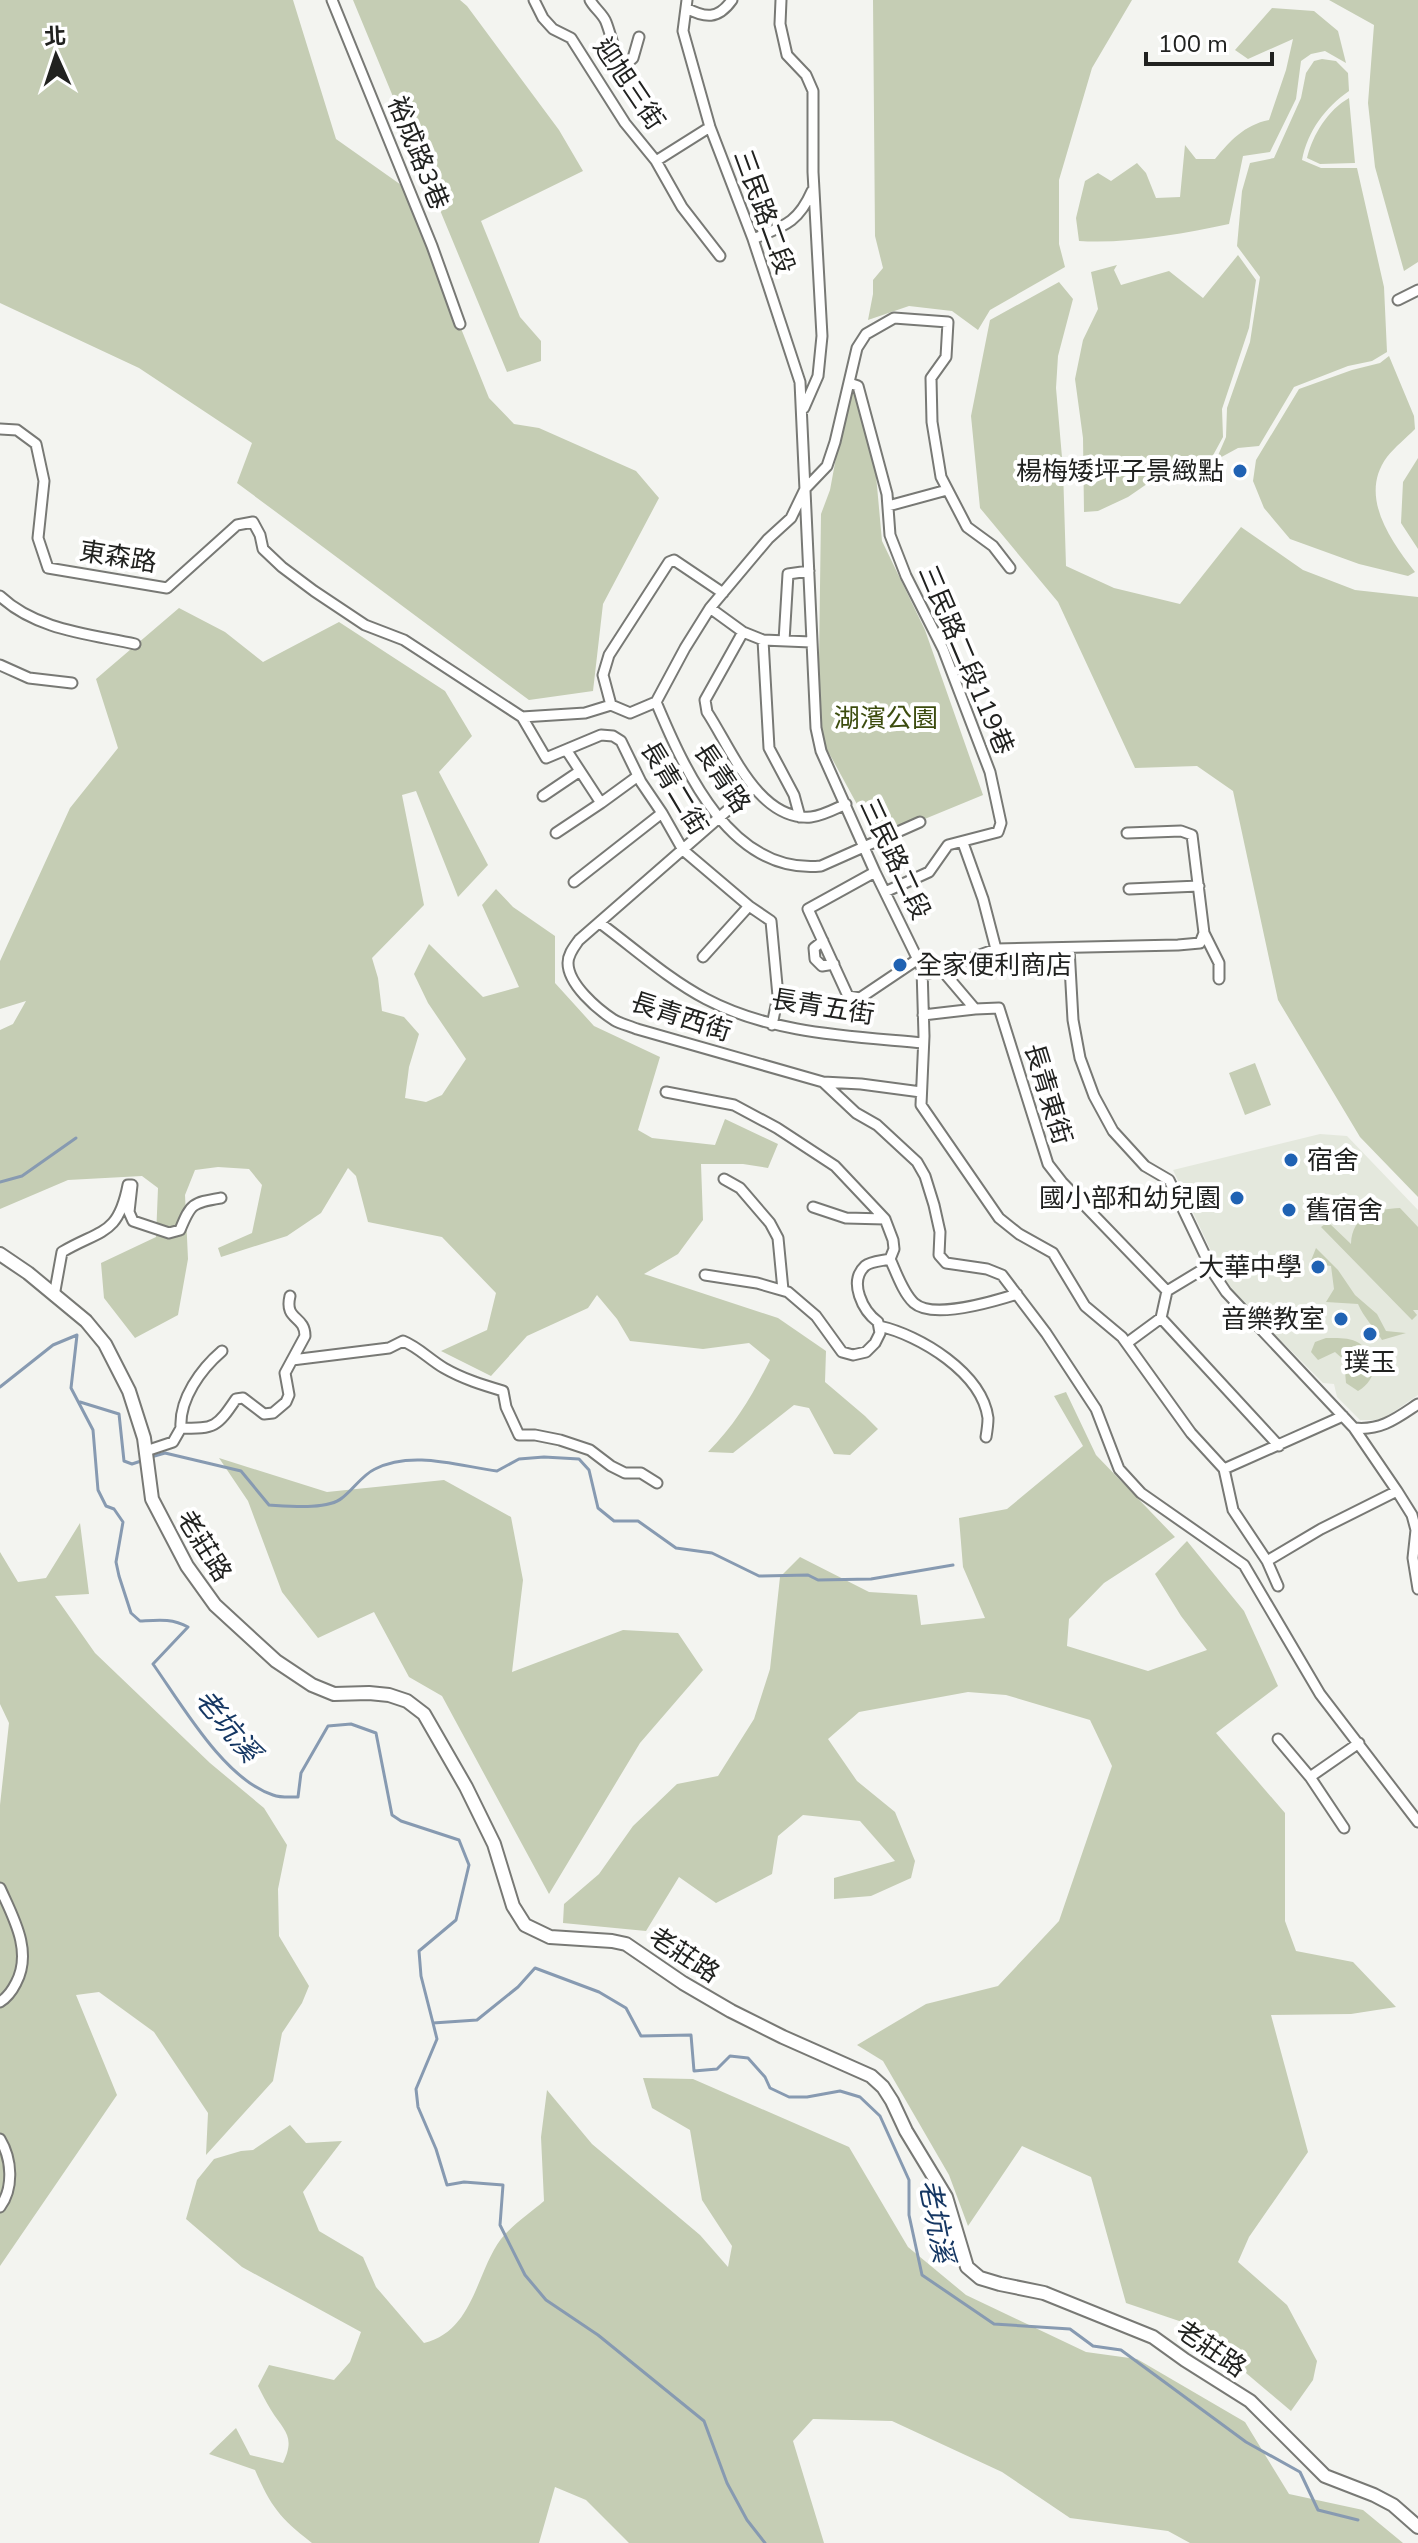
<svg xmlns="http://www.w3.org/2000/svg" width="1418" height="2543" font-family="'Nunito Sans','Noto Sans TC',sans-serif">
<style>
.built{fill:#e4e8dd}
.green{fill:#c5cdb4}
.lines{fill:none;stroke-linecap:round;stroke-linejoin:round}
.stream{stroke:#879ab1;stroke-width:3}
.minor-casing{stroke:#787975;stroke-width:13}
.tertiary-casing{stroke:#787975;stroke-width:16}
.minor{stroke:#fff;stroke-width:9}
.tertiary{stroke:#fff;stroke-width:12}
.poi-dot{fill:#2062b3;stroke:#fff;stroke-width:3}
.labels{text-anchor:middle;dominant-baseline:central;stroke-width:8;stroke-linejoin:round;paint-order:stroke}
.street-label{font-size:26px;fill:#212220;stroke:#fff}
.poi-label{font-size:26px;fill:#212220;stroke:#fff;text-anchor:end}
.park-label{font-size:26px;fill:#3c4c0e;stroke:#fff}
.water-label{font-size:28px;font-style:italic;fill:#153763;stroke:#fff}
</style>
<rect width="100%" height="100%" fill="#f3f4f0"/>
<path class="built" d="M1320,1134L1347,1136L1418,1210V1395L1382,1420H1360L1337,1397L1334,1384L1323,1383L1228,1287L1173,1170Z"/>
<path class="green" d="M0,0H293L336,139L404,187L489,398L514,424L539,428L636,471L659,498L603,604L593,691L529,700L237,483L252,443L139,368L0,303Z
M353,0H460L467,6L559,130L583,171L481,221L520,317L541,341V361L507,372Z
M873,0H1132L1092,68L1059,180V244L1065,267L990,310L978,330L952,311L909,306L868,320L873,294V280L883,268L875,236Z
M1329,0H1418V262L1404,271L1375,167L1368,103L1374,25Z
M1272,8L1314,11L1338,31L1346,63L1325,51L1311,54L1301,61L1296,99L1270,152L1243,156L1229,224C1182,234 1126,244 1079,241L1076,218L1085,181L1098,173L1111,181L1137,163L1146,173L1156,198L1180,197L1185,145L1196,159H1215C1230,141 1244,125 1269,120L1286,70L1293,39L1248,59L1235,50Z
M1322,59L1336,61L1348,73L1349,91C1325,108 1308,130 1302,160L1321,168H1357L1384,287L1387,352L1372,361L1348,366L1294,387L1259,446L1238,448L1216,460L1226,437L1227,408L1250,342L1260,277L1237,246L1242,191L1250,163L1274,158L1301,98L1306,73L1314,61Z
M1349,98L1355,163L1320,164L1307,158C1313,134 1328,110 1349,98Z
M1238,255L1256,280L1249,328L1222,409L1223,437L1211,459L1176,464L1128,497L1098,511L1084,512L1083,438L1075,379L1083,340L1098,309L1091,272L1117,265L1114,270L1121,285L1169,271L1203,298Z
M1059,282L1073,299L1058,356L1056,388L1063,469L1066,566L1114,588L1180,604L1241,527L1303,570L1355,590L1418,597V1197L1360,1137L1278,1000L1233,791L1197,766L1135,768L1058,602L980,508L971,416L990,320Z
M1389,356L1414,416L1415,429C1406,438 1395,447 1387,457C1358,496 1391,541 1415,572L1408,576L1359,564L1290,539L1264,508L1253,481L1256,460L1299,389L1352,370L1380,363Z
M854,387L876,475L882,541L925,630L983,795L876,839L818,733L821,514L830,490L840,436Z
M1418,458V549L1401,523L1403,482Z
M179,608L225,632L263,662L339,622L445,691L472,736L439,772L488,865L458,897L416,791L402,795L424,905L372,958L378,978L382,1011L404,1017L419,1034L409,1067L405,1098L426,1102L442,1095L466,1059L428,1003L414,974L429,944L483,997L519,987L482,905L496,889L513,907L555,936V983L594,1026L660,1057L638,1130L652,1138L715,1145L725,1119L778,1144L768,1168L743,1164H701L703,1220L678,1254L644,1274L778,1318L826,1351L825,1382L865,1416L878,1429L850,1455L834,1454L809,1408L794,1405L733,1453L708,1452C736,1424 753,1394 770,1360L749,1343L703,1349L630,1341L617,1319L597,1295L588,1308L527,1336L491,1376L441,1351L487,1330L496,1293L442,1237L368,1222L356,1176L348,1168L321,1213L287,1236L221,1257L218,1248L252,1233L262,1185L249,1169L218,1167L195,1170L185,1195L188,1259L178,1315L135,1338L104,1298L101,1263L156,1237L158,1188L142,1176L68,1180L0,1209V1030L13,1024L26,1001L0,1009V961L70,808L118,748L96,679Z
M1255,1063L1271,1105L1245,1115L1229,1073Z
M1400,1208L1418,1227V1310H1413L1417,1315L1412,1320L1321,1227L1328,1222L1351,1244C1352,1215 1375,1209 1400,1208Z
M1316,1248L1338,1270L1355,1295L1377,1314L1386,1331L1406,1333L1382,1340C1374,1327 1364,1318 1358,1304L1326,1302L1334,1289L1331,1266L1310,1263Z
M1326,1338C1337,1338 1349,1337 1359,1343C1379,1356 1378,1380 1358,1391L1346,1383L1344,1360L1335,1352L1318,1360L1311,1352L1315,1342Z
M1066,1392L1096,1455L1175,1537L1104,1583L1069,1619L1067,1646L1148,1671L1207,1650L1181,1616L1155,1574L1187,1541L1244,1611L1278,1686L1216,1733L1285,1813V1921L1296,1951L1353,1962L1396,2007L1351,2014L1271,2015L1308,2152L1249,2237L1238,2262L1287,2305L1317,2361L1313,2380L1291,2411L1188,2324L1126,2303L1091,2177L1022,2146L968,2226L949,2175L883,2061L857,2045L926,2004L998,1986L1059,1921L1112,1766L1090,1720L1006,1695L968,1692L859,1712L828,1739L857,1781L895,1812L915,1861L911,1878L871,1896L834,1899V1878L895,1861L860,1821L803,1815L778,1836L772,1874L716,1903L679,1877L646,1931L563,1923L564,1904L599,1874L633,1826L677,1784L718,1776L754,1719L770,1669L780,1577L800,1557L869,1592L917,1595L921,1625L985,1618L963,1567L959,1518L1007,1509L1083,1446L1054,1396Z
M219,1458L327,1492L444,1480L511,1517L523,1580L512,1672L623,1630L678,1633L703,1670L640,1743L549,1894L442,1696L409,1677L374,1612L318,1638L282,1592L248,1501Z
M80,1523L89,1594L55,1596L95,1653L210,1763L264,1808L287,1845L278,1889L279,1936L309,1986L302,2003L282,2033L273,2081L206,2155L208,2113L154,2032L99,1992L76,1995L117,2095L0,2266V1805L9,1723L0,1704V1552L18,1582L46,1578Z
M643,2078L693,2079L849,2147L908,2247L966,2295L1086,2352L1137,2359L1245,2422L1289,2494L1363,2510L1403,2543H1190L1168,2531L1070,2518L1002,2472L892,2421L813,2419L793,2441L824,2543H629L586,2500L555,2487L539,2543H312C280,2518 271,2507 255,2470L209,2454L236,2428L250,2455L283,2463C296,2436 284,2431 271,2410C266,2402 262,2394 258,2386L269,2365L334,2380L350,2362L361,2332L242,2267L186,2219L197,2180L214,2159L241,2151L253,2150L290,2125L306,2143L342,2141L303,2192L319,2231L363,2257L376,2287L424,2343C474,2331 476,2272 501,2239C512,2225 530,2213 544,2201L541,2137L547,2090L592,2144L700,2235L728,2267L732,2246L702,2200L690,2130L652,2108Z"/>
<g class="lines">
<path class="stream" d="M0,1182L22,1176L76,1138
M0,1387L53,1345L77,1335L71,1388L93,1430L98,1490L106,1506L114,1509L123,1522L116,1562L119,1576L131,1613L140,1621C158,1620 172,1618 188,1627L153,1664C182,1705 224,1779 273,1795C281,1798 290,1797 298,1797L301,1773L328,1726L351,1724L376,1733L392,1815L401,1821L459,1840L469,1865L456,1920L419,1951L421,1976L433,2023L477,2020L518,1987L535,1968L599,1992L626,2008L641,2036L691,2035L694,2071L717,2069L730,2056L748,2058L765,2077L770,2088L789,2097H807L840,2091L860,2097L880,2116L909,2180V2215L922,2275L994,2324L1070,2329L1093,2346L1121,2350L1246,2442L1300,2472L1318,2510L1358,2520
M80,1402L119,1414L124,1461L132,1464L144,1460
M151,1457L165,1453L241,1471L269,1505C288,1506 328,1510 342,1498C353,1490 362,1475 375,1469C412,1450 459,1466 497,1471L519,1459L544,1457L579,1459L589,1470L598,1508L614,1521H638L676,1548L712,1553L759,1576L808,1575L818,1580L871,1579L953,1565
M433,2023L437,2039L416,2089L418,2107L436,2149L447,2185L464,2182L503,2185L500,2225L525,2275L546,2300L598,2335L704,2421L727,2483L747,2520L765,2543"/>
<g class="minor-casing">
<path id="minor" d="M332,0L432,246L460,324
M534,0L543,18L553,29L571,38L625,123L656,161L710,127
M590,0C594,8 603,14 606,22C613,40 612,50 625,65L633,58L639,37
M687,0L683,31L710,127L753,239L800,382L816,728L821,751L875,872L922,968L924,1036L921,1105L999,1218L1019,1234L1053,1253L1085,1306L1122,1337L1191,1433L1224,1469L1233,1510L1267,1561L1278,1586
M781,0L780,24L787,55L806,75L813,91V172L822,336L818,376L804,408
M686,8C705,18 718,20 732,0
M656,161L682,207L720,256
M753,239C784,226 798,223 812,191
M1398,300L1418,290
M849,383L858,386L887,494L890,535L906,576L943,649L990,772L1001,823L998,832L948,845L929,872L885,892
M0,429L17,430L36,444L44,481L38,538L48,568L167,588L237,525L253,522L260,535L263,549L282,567L314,591L365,625L404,640L522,717L585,713L611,705L630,713L656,702L685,648L710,608L768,539L791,518L805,489L827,466L835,442L857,348L866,334L894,318L948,322L946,357L931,378L932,422L941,477L967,527L993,546L1010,568
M888,506L947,490
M0,596C36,630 89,634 135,644
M710,608L743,632L763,640L811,642
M743,632L705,700L707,712C731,748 758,821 811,817C822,816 835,809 846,804
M763,640L769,748L794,795L800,817
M784,641L788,574L809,571
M0,665L29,678L72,683
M656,702C685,771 731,875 821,866L920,822
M611,705L603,675L609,655L669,562L674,560L723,593
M522,717L546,758L601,735L613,736L621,741L641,782L662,813L683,850L749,906L703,957
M567,751L601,803L638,776
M753,788L579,940C574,947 568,954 568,963C568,984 597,1009 614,1020C621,1024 630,1026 637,1029L823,1082L861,1084L921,1092
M543,796L580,771
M556,833L601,803
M963,843L983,899L996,949
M875,872L808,909L848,996L860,998L918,959
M574,882L662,813
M1129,889L1199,886
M749,906L771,921L778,996L772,1025
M600,923C635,949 668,979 706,999C772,1034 851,1036 923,1043
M1204,933L1219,963V979
M823,941L814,948L815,959L822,966L834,964
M1069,948L1073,1020L1080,1058L1094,1096L1113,1131L1145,1166L1169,1180L1214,1274L1226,1292L1354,1428L1397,1491L1412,1515L1416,1530L1413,1558L1418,1589
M941,969L975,1009L999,1008L1048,1164L1062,1182L1167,1291
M922,976L996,949L1178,945L1200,943L1204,933L1192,835L1181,831L1127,833
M923,1015L975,1009
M823,1082L856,1113L877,1125L917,1162L925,1176L934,1205L940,1232L939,1255L946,1263L987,1269L1002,1275L1046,1333L1096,1409L1119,1469L1141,1493L1244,1565L1320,1694L1418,1822
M666,1092L734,1105L777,1128L835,1166L885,1219L893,1240L894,1249L890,1259C882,1261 871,1261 865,1266C848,1282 863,1311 878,1322L880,1333L875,1343L866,1352L853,1355L842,1352L816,1316L788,1292L757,1283L705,1275
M724,1179L740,1188L770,1223L778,1238L783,1290
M813,1207L846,1218L885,1219
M890,1259C896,1272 903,1293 914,1303C933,1320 995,1301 1017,1294
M54,1296L62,1252C101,1229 118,1236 128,1185H132L129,1212L133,1221L169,1233L180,1230C191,1203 192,1203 221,1198
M1161,1318L1167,1291L1210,1265
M879,1326C920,1335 982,1373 988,1418C988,1424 987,1431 986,1437
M1127,1343L1161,1318L1279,1446
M292,1360L389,1348L403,1341C418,1347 429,1359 444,1368C463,1379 483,1385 503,1391L506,1407L519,1435H535L560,1440L590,1450L611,1466L625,1473H641L657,1483
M181,1428C179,1399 201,1369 222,1351
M1354,1428C1381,1431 1397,1418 1418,1404
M146,1451L173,1442L181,1428C215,1429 217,1427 236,1399L243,1398L264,1414L273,1413L286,1402L289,1395L285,1373L305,1336C305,1315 284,1321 290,1296
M1224,1469L1343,1416
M1267,1561L1321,1529L1397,1491
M1278,1739L1310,1777L1344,1828
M1310,1777L1359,1743
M0,1888C13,1917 33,1951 16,1983C12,1991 8,1997 0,2002
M0,2139C12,2159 14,2188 0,2207"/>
</g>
<g class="tertiary-casing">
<path id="tertiary" d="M0,1254L28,1273L86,1321L105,1344L129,1391L144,1438L152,1499L187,1566L215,1605L276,1661L312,1685L334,1694L369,1693L389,1695L407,1701L424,1714L466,1787L494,1844L513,1906L525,1925L550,1937L612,1941L626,1944L683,1983L731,2011L783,2037L871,2076L883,2087L892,2101L906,2131L946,2197L967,2267L980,2278L1000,2284L1044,2293L1153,2337L1185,2360L1250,2401L1325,2476L1374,2495L1393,2505L1418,2527"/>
</g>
<use href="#minor" class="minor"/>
<use href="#tertiary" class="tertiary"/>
</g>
<g class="poi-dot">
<circle cx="1240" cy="471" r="8"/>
<circle cx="900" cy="965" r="8"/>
<circle cx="1291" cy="1160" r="8"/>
<circle cx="1237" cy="1198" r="8"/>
<circle cx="1289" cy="1210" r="8"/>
<circle cx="1318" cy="1267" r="8"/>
<circle cx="1341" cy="1319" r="8"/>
<circle cx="1370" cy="1334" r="8"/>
</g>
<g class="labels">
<g class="street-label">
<text transform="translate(629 84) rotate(56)">迎旭三街</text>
<text transform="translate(418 153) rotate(68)">裕成路3巷</text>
<text transform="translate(764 212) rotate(70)">三民路二段</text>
<text transform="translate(118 557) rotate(9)">東森路</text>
<text transform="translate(966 660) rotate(67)">三民路二段119巷</text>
<text transform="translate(722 778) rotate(56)">長青路</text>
<text transform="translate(674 788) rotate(59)">長青二街</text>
<text transform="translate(895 859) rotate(65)">三民路二段</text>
<text transform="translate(823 1007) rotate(9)">長青五街</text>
<text transform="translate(681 1017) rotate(18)">長青西街</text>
<text transform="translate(1048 1094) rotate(73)">長青東街</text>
<text transform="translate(204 1546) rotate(58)">老莊路</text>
<text transform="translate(684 1955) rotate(33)">老莊路</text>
<text transform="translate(1211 2349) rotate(34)">老莊路</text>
</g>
<g class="poi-label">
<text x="1224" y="471">楊梅矮坪子景緻點</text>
<text x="916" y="965" text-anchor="start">全家便利商店</text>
<text x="1307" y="1160" text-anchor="start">宿舍</text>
<text x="1221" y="1198">國小部和幼兒園</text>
<text x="1305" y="1210" text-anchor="start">舊宿舍</text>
<text x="1302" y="1267">大華中學</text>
<text x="1325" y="1319">音樂教室</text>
<text x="1370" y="1362" text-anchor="middle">璞玉</text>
</g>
<g class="park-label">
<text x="886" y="718">湖濱公園</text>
</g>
<g class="water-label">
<text transform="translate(227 1726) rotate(50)">老坑溪</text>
<text transform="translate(936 2221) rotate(79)">老坑溪</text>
</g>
</g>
<g transform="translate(56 56) rotate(357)" stroke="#ffffff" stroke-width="6" paint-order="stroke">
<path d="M0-6L14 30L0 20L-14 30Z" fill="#212220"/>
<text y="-12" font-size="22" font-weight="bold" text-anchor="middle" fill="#212220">北</text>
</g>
<path d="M1146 52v12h126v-12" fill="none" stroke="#212220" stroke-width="4"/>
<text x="1158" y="52" font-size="24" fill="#212220" stroke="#ffffff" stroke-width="6" paint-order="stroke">100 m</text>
</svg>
